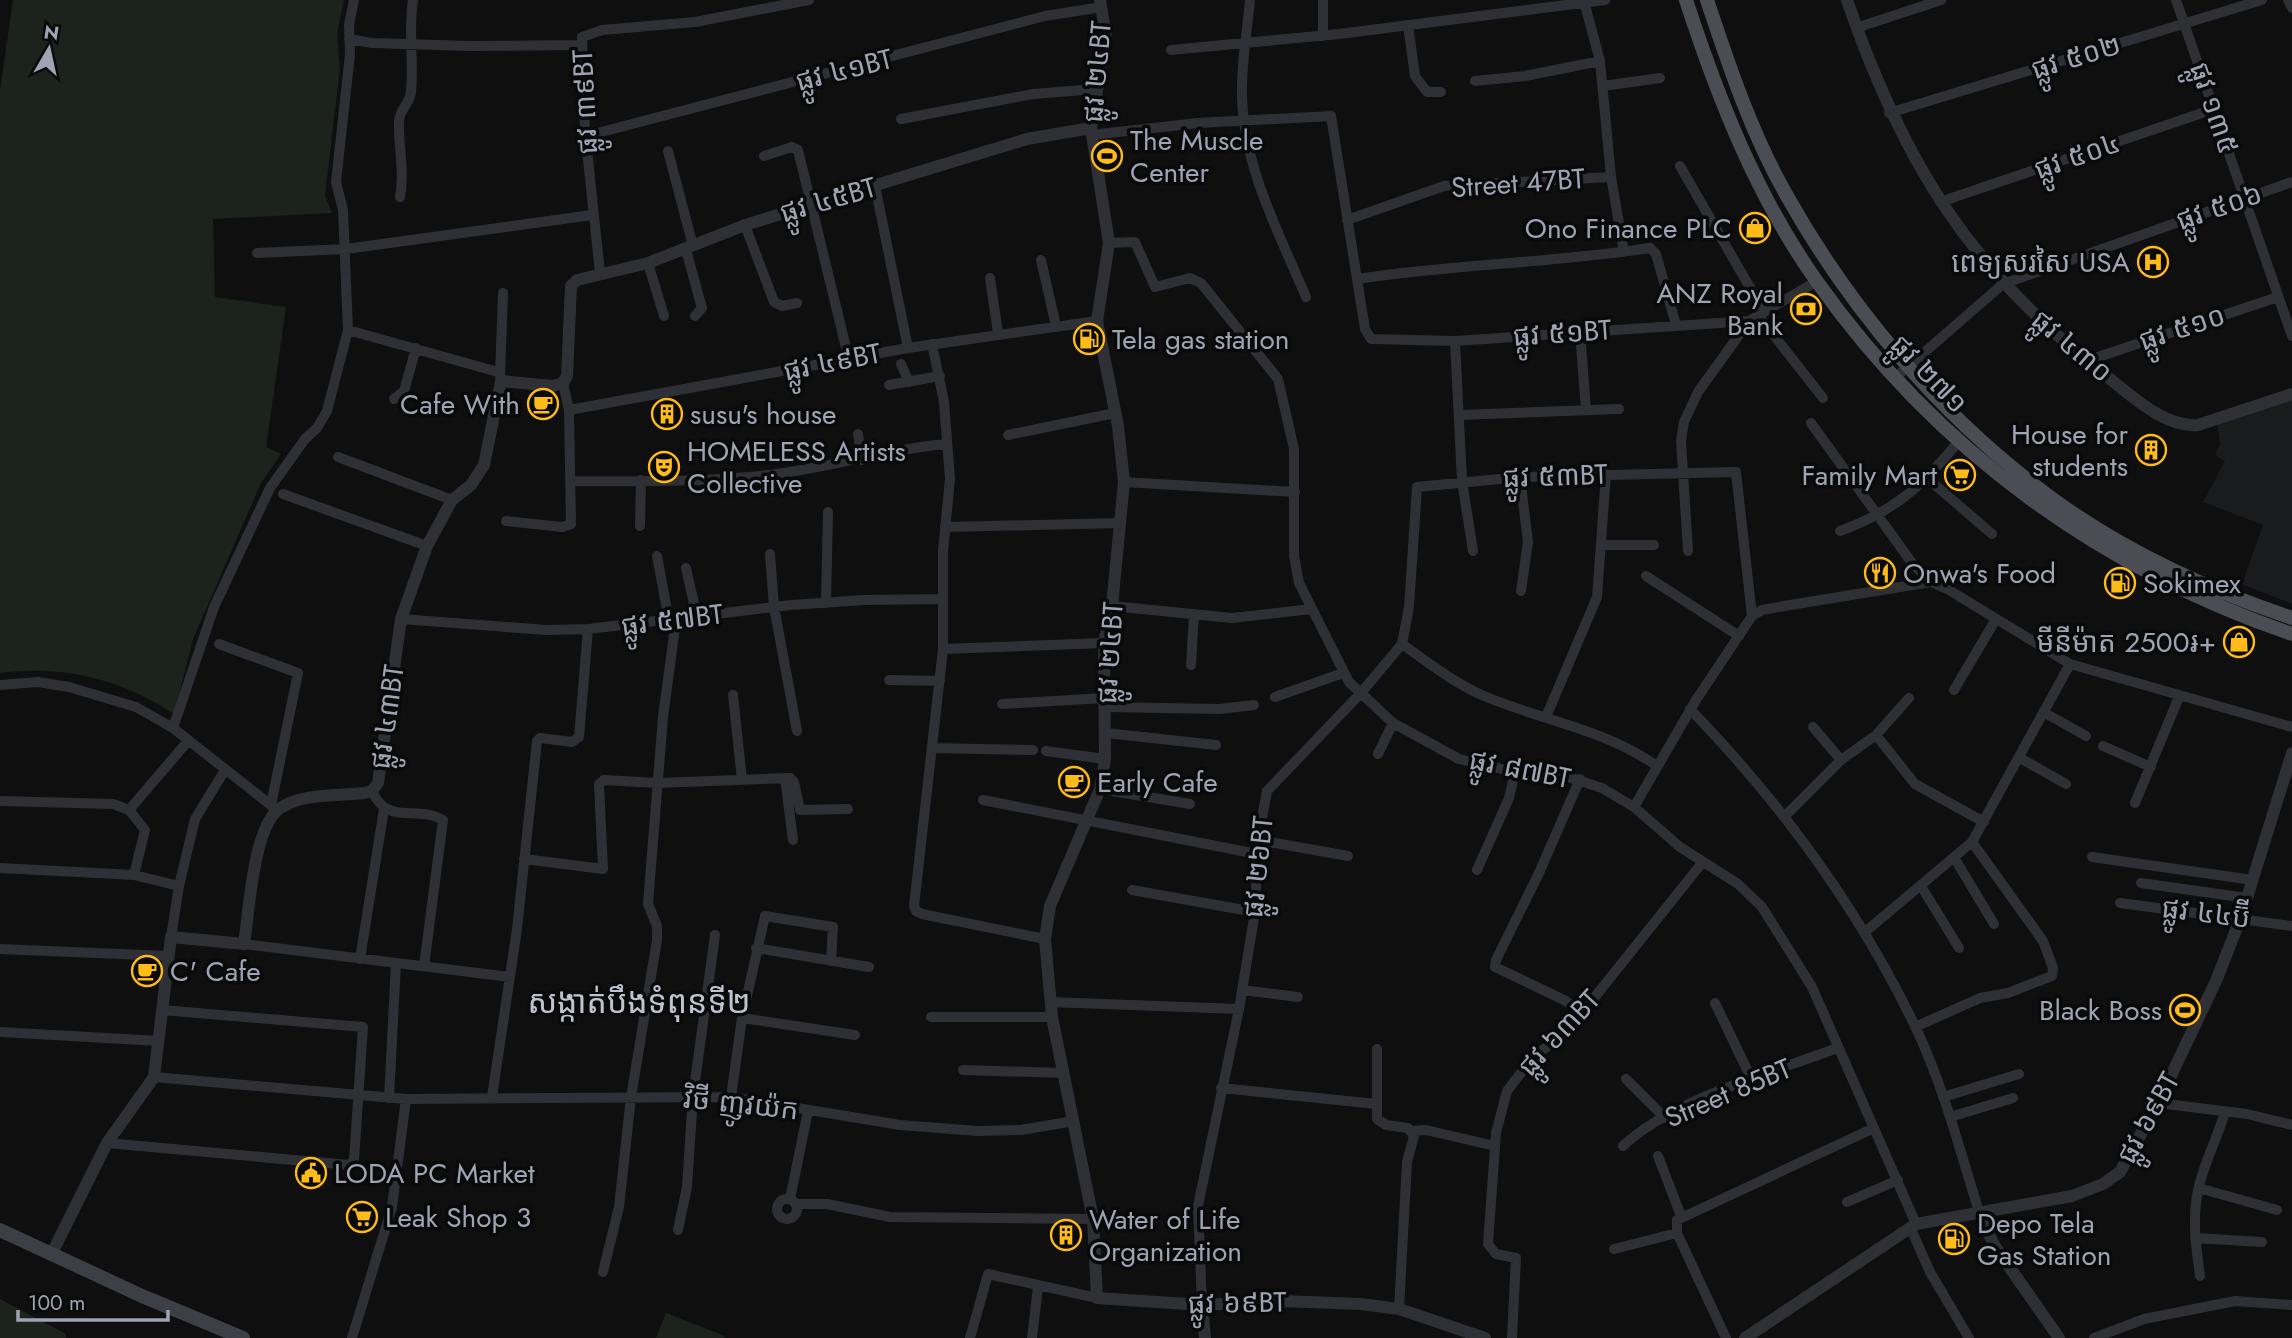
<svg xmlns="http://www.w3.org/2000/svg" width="2292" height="1338" font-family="Jost,'Noto Sans Khmer',sans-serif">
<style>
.built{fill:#1a1b1d}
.green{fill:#1b231c}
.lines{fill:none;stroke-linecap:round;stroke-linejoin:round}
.minor{stroke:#2f3036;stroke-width:10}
.tertiary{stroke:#2f3036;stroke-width:12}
.secondary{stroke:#3d3f46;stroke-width:14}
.primary{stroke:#4b4d55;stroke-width:14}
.labels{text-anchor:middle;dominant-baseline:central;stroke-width:7;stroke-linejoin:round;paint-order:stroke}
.street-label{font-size:28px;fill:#9ea4b3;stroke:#0a0a0b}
.poi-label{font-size:28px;fill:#9ea4b3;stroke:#0a0a0b;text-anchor:start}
.quarter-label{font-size:32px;fill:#c0c3cf;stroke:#0a0a0b}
</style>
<rect width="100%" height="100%" fill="#0f0f10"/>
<path class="built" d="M2292,399V604L2242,584L2263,525L2203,502L2225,461L2215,455L2220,444L2217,423Z"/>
<path class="green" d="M13,0H344L337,34L340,68L325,196L332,213L213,219L215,297L286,307L266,447L281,454L261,483L193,639L174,714C120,679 64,665 0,673V91Z
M0,1299L66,1334V1338H0Z
M666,1313L725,1336L724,1338H656Z"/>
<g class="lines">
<path class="minor" d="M1250,0C1247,32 1241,65 1242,97C1244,168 1279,233 1306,297
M2176,0L2292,336
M2288,0L2292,8
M1585,5L1600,61L1611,177L1624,252
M1408,25L1415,76L1427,92H1441
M1856,28L1941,0
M1323,36V0
M349,39L372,43L470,46L580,45
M1171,50L1339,34L1605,0
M1475,81L1525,76L1600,61
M1603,86L1660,78
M1889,113L2262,0
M901,119L1033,94L1096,89
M1091,135L1198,123L1331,116L1365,329L1371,339L1455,341L1749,321
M586,136L1045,16L1102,7
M668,151L693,246
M764,156L792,147L798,150L849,360
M1680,166L1764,312
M875,186L908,348
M400,197C405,171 398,146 399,121C400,108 410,104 411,92C414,60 408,31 413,0
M1940,202L2214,109
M1347,220L1444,186L1611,177
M745,225L774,302L782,306L797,303
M1109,243L1135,242L1155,287L1190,278L1201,283L1278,379L1294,449V556L1299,583L1349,682L1393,723L1459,759L1515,772L1562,775L1602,788L1634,807L1680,847L1738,884L1762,907L1812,987L1916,1224
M686,250L702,308L695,316
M257,253L346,249L592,215
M1041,260L1056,326
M648,263L664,316
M600,273L585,131L582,37L602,30L695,22L809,0
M990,278L998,333
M1357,279C1454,264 1553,263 1650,248L1656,254L1676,325
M1758,315L1823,398
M348,330L498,372
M1580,332L1586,410
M1455,341L1462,481L1473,551
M932,344L944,402L950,479L943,551V649L914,906L916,911L922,914L1045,939
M2086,361L2278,297
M901,364L909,382
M500,376L503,293
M1896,377L2003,284L2292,182
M889,385L940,376
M394,399L404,391L416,348
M569,410L908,348L1097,321
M1459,415L1619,409
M1811,423L1912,563L1931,582L1949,590L2070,664L2292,727
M858,434L862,460
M1008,435L1115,413
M338,457L452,500
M1520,477L1528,542L1521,591
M1927,478L1992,534
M571,481C636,482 703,482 768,475C828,468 887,449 946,444
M1124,482L1295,492
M283,494L427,546
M506,521L562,527L571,524L569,410L563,383
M640,526L641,480
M945,527L1121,523
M1840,531C1895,511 1922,486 1959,441
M1603,545H1654
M1688,551L1681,441L1684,422L1698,392L1749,321L1817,281
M770,554L774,607L797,731
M657,556L669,621
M686,568L697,617
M1646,576L1739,636
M826,603L828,512
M1112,606L1232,618L1311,609
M401,619L546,630L588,629L791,605L864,600L942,599
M219,644L298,673L271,805
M1402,644C1429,663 1454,683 1484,696C1543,721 1602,728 1657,766
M943,649L1104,643
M1191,665L1194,614
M889,680L940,681
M0,685L38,682L69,687L136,707L173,728L277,810
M1954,690L1996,619
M733,695L742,780
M1275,697L1343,673
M1002,704L1104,698
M1105,707L1219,709L1254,705
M1690,709C1781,803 1858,908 1915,1026C1943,1085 1960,1150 1979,1212
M2045,713L2086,736
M1546,717L1597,597L1606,474
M1813,727L1841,760
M173,728L214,607L270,488L305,439L317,428L327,411L348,330L343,210L336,182L350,54L349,25L354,0
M1106,733L1216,745
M1876,735L1915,784L1984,822
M2103,746L2151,767
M932,748L1033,750
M1046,751L1105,759
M1378,754L1393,723
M2020,758L2066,784
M785,778L793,840
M1580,779L1539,873L1496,960L1495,967L1564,1000L1582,1012
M1100,789L1190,804
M372,791C388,827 417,804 443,820L424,966
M983,800L1257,854
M0,801L113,804L129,810L145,830L134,875
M2135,803L2179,697
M1634,807L1696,700L1752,616L1762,610L1784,606L1931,582
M129,810L188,741
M1784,817L1841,760L1876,735L1909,698
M1258,840L1348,856
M2092,857L2253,880
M524,859L603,869L599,784L604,780L657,783L790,778L794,782L800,810L848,809
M1955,859L1994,924
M0,868L134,875L179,886
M1477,870L1509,798L1515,772
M2141,883L2247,898
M1921,886L1959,948
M1132,890L1255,912
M2120,903L2292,926
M1865,932L1972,842L2070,664
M171,937L179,886L195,819L225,770
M244,944L510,977
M756,948L869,967
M0,949L168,956
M360,959L384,809
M1242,990L1298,997
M1050,1002L1239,1009
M1715,1003L1752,1080
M931,1017H1052
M742,1018L855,1035
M1915,1027L1980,998L2008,993L2052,976L2053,968L2043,941L1972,842
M0,1032L159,1041
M1377,1049V1119L1386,1125L1408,1128L1414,1136L1407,1162L1399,1309
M963,1070L1064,1073
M154,1077L406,1099L731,1097L900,1125L978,1131L1021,1130L1074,1121
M1626,1079L1665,1118
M1221,1088L1376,1104
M492,1097L517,929L537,741L540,738L572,742L579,737L588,629
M731,1097L742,1018L765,916L833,927L831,961
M1943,1097L2019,1074
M389,1098L396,963
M2158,1103L2247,1114L2292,1125
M1950,1117L2013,1098
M1412,1131L1426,1130L1495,1146
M107,1143L349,1165L354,1160L363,1027L162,1010
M1623,1146C1674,1098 1772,1073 1837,1048
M1658,1156L1681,1216
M2199,1188L2277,1210
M777 1209a10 10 0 1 1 20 0a10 10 0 1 1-20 0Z
M790,1199L808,1111
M1847,1202L1898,1180
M797,1204H827L890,1217L1093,1219
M1911,1229L1930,1272L1969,1338
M678,1230L687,1187L693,1096L715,935
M2195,1238L2262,1242
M1614,1249L1677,1233
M603,1272L619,1207L631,1097L657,940V926L648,904L663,717L676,620
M2200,1276C2196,1247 2192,1219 2198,1190C2204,1163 2217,1139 2225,1112
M1202,1305L1198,1206L1239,1009L1255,912L1258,840L1267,791L1360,694L1402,644L1409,607L1417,487L1520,477L1736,472L1752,616
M352,1338L392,1207L406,1099
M970,1338L988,1274L1097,1298
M1032,1338L1038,1287
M1512,1338L1516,1258L1496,1254L1488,1244L1496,1133L1507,1091L1533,1057L1566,1033L1702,863
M1726,1338L1677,1233V1220L1874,1128
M2094,1338L2144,1319L2235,1301L2292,1305"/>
<path class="tertiary" d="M1100,0L1106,36L1091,128L1109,243L1097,321L1118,426L1124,482L1112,606L1104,643L1105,759L1100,789L1050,906L1045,939L1052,1017L1093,1219L1097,1298L1202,1305L1283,1301L1361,1304L1399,1309L1485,1338
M1847,0C1903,164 1972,273 2110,379C2134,398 2166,428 2198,425L2292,394
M1979,1212L1994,1245L2059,1338
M51,1255L107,1143L154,1077L171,937L244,944C249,913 253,828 279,809C301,793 338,796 364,793L372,791L378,783L401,619L427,546L452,500L471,485L484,465L501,381L553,386L563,383L567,376L571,286L577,280L648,263L745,225L1027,139L1091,128
M1202,1305L1205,1338
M1745,1338L1916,1224L2072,1196L2103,1184L2120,1172L2158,1103L2216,981L2241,917L2292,753"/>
<path class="secondary" d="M0,1230L142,1296L243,1338"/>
<path class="primary" d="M1686,0C1718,98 1757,198 1818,283C1937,450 2099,568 2292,634
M1707,0C1729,66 1752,135 1787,196C1851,310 1941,416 2046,494C2119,549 2206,589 2292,618"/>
</g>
<defs>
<g id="stadium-ring" transform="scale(1.575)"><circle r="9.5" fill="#0a0a0b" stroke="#ffbc18" stroke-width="1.5"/><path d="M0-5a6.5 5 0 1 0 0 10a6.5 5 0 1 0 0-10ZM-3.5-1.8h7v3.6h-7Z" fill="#ffbc18"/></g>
<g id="shop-ring" transform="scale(1.575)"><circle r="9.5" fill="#0a0a0b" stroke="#ffbc18" stroke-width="1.5"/><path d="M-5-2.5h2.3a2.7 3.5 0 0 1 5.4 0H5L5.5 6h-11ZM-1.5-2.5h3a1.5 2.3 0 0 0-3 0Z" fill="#ffbc18"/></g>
<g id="hospital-ring" transform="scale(1.575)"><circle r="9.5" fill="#0a0a0b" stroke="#ffbc18" stroke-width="1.5"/><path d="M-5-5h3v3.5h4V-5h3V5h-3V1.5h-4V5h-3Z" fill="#ffbc18"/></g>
<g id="bank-ring" transform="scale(1.575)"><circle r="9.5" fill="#0a0a0b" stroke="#ffbc18" stroke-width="1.5"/><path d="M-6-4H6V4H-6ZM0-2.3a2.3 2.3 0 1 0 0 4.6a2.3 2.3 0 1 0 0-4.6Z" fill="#ffbc18"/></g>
<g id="fuel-ring" transform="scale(1.575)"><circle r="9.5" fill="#0a0a0b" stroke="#ffbc18" stroke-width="1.5"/><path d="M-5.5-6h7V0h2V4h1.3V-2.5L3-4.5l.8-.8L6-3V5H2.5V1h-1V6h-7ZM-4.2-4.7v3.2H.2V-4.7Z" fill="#ffbc18"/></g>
<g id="cafe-ring" transform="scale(1.575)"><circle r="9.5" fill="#0a0a0b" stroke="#ffbc18" stroke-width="1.5"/><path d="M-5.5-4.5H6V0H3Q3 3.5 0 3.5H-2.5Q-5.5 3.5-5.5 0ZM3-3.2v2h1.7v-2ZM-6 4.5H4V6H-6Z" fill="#ffbc18"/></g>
<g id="building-ring" transform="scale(1.575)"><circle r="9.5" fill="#0a0a0b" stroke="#ffbc18" stroke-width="1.5"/><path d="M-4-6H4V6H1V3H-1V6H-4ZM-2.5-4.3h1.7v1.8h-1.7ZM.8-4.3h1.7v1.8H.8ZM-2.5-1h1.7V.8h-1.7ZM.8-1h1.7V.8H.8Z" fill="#ffbc18"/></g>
<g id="theatre-ring" transform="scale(1.575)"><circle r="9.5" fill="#0a0a0b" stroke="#ffbc18" stroke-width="1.5"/><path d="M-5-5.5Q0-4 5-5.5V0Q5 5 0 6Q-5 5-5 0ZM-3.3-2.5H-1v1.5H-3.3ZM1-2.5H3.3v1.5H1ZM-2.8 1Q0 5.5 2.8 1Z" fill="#ffbc18"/></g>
<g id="supermarket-ring" transform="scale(1.575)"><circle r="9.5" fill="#0a0a0b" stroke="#ffbc18" stroke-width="1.5"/><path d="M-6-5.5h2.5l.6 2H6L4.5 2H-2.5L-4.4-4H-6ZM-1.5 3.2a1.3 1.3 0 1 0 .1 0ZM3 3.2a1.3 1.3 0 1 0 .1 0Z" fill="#ffbc18"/></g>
<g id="restaurant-ring" transform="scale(1.575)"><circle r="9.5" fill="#0a0a0b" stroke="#ffbc18" stroke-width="1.5"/><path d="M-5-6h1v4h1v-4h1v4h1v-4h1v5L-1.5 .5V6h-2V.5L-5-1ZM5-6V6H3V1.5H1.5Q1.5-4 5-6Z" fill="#ffbc18"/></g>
<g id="civic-ring" transform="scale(1.575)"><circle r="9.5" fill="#0a0a0b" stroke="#ffbc18" stroke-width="1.5"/><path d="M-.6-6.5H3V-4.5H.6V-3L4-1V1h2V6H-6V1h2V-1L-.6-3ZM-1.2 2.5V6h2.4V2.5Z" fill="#ffbc18"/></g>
</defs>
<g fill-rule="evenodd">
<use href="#stadium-ring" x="1107" y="156"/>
<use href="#shop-ring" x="1755" y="228"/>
<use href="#hospital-ring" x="2153" y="262"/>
<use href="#bank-ring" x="1806" y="309"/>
<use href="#fuel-ring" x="1089" y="339"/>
<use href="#cafe-ring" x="543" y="404"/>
<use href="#building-ring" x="667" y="414"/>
<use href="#building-ring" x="2151" y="450"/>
<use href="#theatre-ring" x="664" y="467"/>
<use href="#supermarket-ring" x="1960" y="475"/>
<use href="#restaurant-ring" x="1880" y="573"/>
<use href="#fuel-ring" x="2120" y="583"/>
<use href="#shop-ring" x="2239" y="642"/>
<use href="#cafe-ring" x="1074" y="782"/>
<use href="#cafe-ring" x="147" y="971"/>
<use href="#stadium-ring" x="2185" y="1010"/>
<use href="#civic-ring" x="311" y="1173"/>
<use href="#supermarket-ring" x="362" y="1217"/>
<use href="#building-ring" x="1066" y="1235"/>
<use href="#fuel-ring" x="1954" y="1239"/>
</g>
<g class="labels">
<g class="street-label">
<text transform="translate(2076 57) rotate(-17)">ផ្លូវ ៥០២</text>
<text transform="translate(844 70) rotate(-14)">ផ្លូវ ៤១BT</text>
<text transform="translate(1097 72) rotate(-85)">ផ្លូវ ២៤BT</text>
<text transform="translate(585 102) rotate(-93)">ផ្លូវ ៣៩BT</text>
<text transform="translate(2214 108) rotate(71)">ផ្លូវ ១៣៥</text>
<text transform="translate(2077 156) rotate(-19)">ផ្លូវ ៥០៤</text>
<text transform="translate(1518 183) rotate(-4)">Street 47BT</text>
<text transform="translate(828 200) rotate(-16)">ផ្លូវ ៤៥BT</text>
<text transform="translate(2219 207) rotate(-19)">ផ្លូវ ៥០៦</text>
<text transform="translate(2182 328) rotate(-18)">ផ្លូវ ៥១០</text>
<text transform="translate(1562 333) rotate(-4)">ផ្លូវ ៥១BT</text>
<text transform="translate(2072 346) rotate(40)">ផ្លូវ ៤៣០</text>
<text transform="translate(832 362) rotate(-11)">ផ្លូវ ៤៩BT</text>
<text transform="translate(1929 374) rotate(46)">ផ្លូវ ២៧១</text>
<text transform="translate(1555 476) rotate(-2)">ផ្លូវ ៥៣BT</text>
<text transform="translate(672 620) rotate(-7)">ផ្លូវ ៥៧BT</text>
<text transform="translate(1110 653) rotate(-86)">ផ្លូវ ២៤BT</text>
<text transform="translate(387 717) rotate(-82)">ផ្លូវ ៤៣BT</text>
<text transform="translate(1520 769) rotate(11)">ផ្លូវ ៨៧BT</text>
<text transform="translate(1258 867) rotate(-84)">ផ្លូវ ២៦BT</text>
<text transform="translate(2206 913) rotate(7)">ផ្លូវ ៤៤ប៊ី</text>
<text transform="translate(1559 1033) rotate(-47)">ផ្លូវ ៦៣BT</text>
<text transform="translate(1728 1093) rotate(-23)">Street 85BT</text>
<text transform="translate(741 1104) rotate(6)">វិថី ញូវយ៉ក</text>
<text transform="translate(2148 1118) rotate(-61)">ផ្លូវ ៦៩BT</text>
<text transform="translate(1237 1303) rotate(-1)">ផ្លូវ ៦៩BT</text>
</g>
<g class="poi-label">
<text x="1130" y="140">The Muscle<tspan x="1130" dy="32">Center</tspan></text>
<text x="1732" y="228" text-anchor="end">Ono Finance PLC</text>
<text x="2130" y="262" text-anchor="end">ពេទ្យសរសៃ USA</text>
<text x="1783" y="293" text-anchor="end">ANZ Royal<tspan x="1783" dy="32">Bank</tspan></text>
<text x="1112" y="339">Tela gas station</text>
<text x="520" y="404" text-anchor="end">Cafe With</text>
<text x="690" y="414">susu's house</text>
<text x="2128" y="434" text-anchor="end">House for<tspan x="2128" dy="32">students</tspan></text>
<text x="687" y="451">HOMELESS Artists<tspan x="687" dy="32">Collective</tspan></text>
<text x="1937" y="475" text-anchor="end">Family Mart</text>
<text x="1903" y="573">Onwa's Food</text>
<text x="2143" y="583">Sokimex</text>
<text x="2216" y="642" text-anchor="end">មីនីម៉ាត 2500៛+</text>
<text x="1097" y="782">Early Cafe</text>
<text x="170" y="971">C' Cafe</text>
<text x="2162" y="1010" text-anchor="end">Black Boss</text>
<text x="334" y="1173">LODA PC Market</text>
<text x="385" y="1217">Leak Shop 3</text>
<text x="1089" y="1219">Water of Life<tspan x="1089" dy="32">Organization</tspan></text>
<text x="1977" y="1223">Depo Tela<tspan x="1977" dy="32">Gas Station</tspan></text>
</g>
<g class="quarter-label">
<text x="639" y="1002">សង្កាត់បឹងទំពុនទី២</text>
</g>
</g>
<g transform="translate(49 49) rotate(9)" stroke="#0a0a0b" stroke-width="5" paint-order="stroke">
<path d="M0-5L12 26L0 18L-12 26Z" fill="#9ea4b3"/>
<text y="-10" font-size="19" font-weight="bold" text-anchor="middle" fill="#9ea4b3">N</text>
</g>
<path d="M18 1310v10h150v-10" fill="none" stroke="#9ea4b3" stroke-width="3.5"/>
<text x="28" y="1310" font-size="21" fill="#9ea4b3" stroke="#0a0a0b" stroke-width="5" paint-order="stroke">100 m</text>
</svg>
